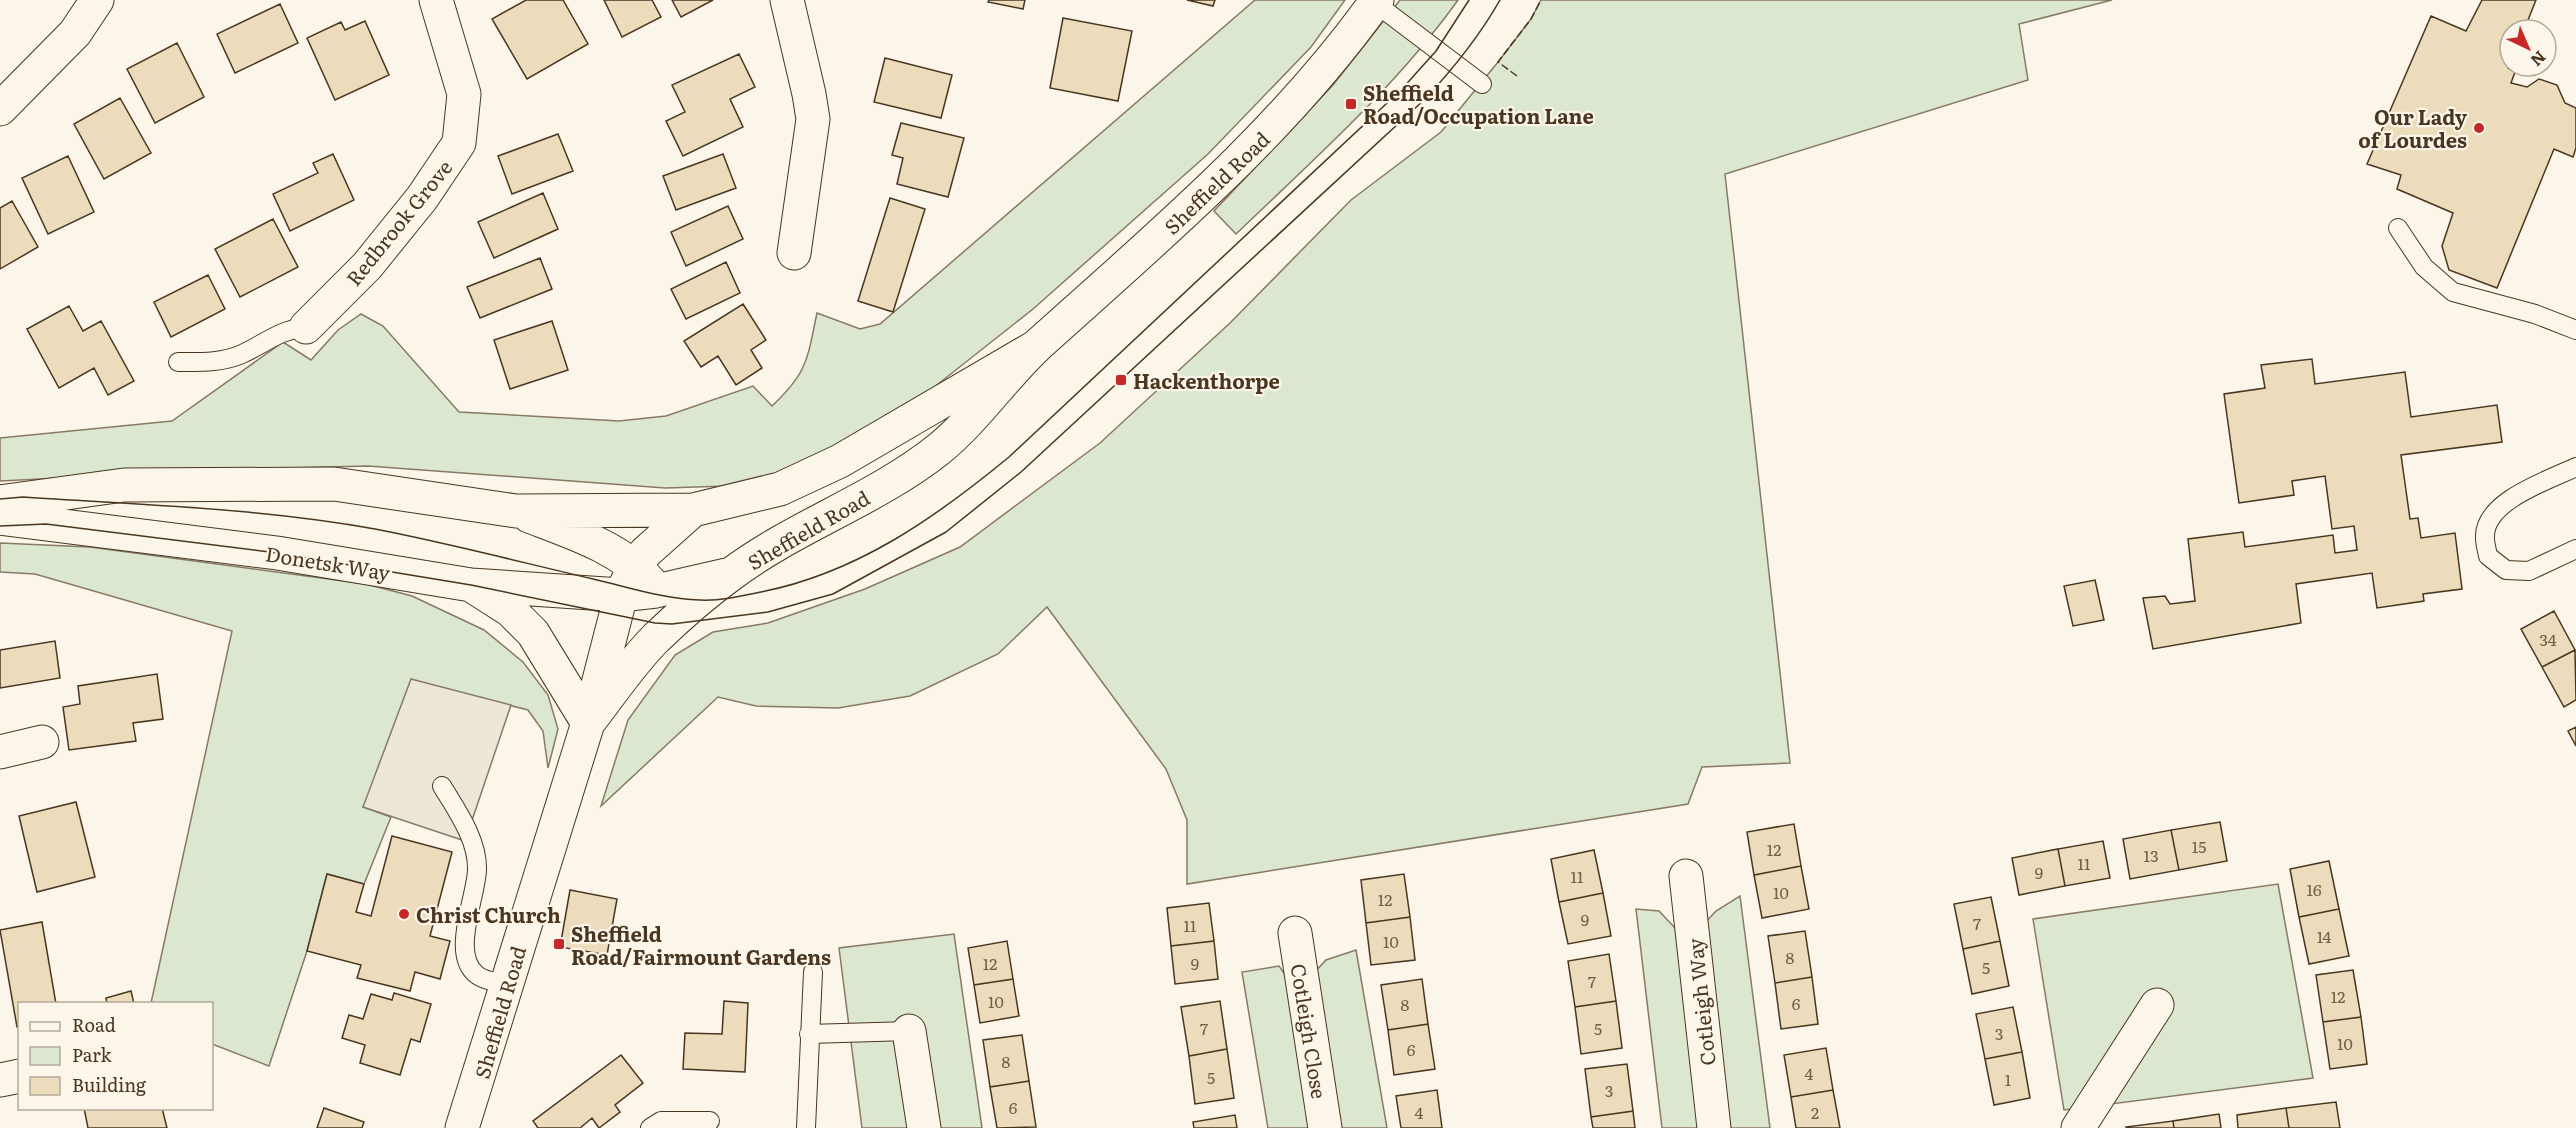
<svg xmlns="http://www.w3.org/2000/svg" width="2576" height="1128" font-family="Literata,serif">
<style>
.green{fill:#dce7d0;stroke:#887966;stroke-width:1.5}
.parking{fill:#ede7d9;stroke:#887966;stroke-width:1.5}
.building{fill:#ecdcbc;stroke:#4a3520;stroke-width:1.5}
.lines{fill:none;stroke-linecap:round;stroke-linejoin:round}
.service-casing{stroke:#4a3520;stroke-width:20}
.minor-casing{stroke:#4a3520;stroke-width:35}
.tertiary-casing{stroke:#4a3520;stroke-width:35}
.service{stroke:#fbf6e9;stroke-width:18}
.minor{stroke:#fbf6e9;stroke-width:33}
.tertiary{stroke:#fbf6e9;stroke-width:33}
.tram{stroke:#4a3520;stroke-width:1.5}
.fence{stroke:#4a3520;stroke-width:1.5;stroke-dasharray:8 3;stroke-linecap:butt}
.poi-dot{fill:#c62828;stroke:#fbf6e9;stroke-width:2}
.labels{text-anchor:middle;dominant-baseline:central;stroke-width:4.5;stroke-linejoin:round;paint-order:stroke}
.number-label{font-size:16px;fill:#725f47}
.poi-label{font-size:20px;font-weight:bold;fill:#4a3520;stroke:#fbf6e9;text-anchor:start}
.street-label{font-size:20px;fill:#4a3520;stroke:#fbf6e9}
</style>
<rect width="100%" height="100%" fill="#fbf6e9"/>
<path class="green" d="M1255,0H1345L1311,47L1208,154L1033,309L933,388L795,470L727,486L665,488L368,466L238,469L0,481V438L172,421L283,342L311,360L338,330L361,314L383,326L459,412L619,421L666,416L753,386L772,406C808,372 807,360 817,313L860,329L880,324Z
M1400,0H1458C1395,88 1314,159 1236,234L1214,211L1333,85Z
M1541,0H2112L2019,24L2028,80L1725,174L1790,763L1702,767L1688,804L1187,884V820L1166,769L1047,607L998,654L910,696L838,708L756,706L718,697L601,806L628,720L675,655L713,632L768,623L865,589L960,547L1100,443L1230,323L1351,200L1441,132L1498,62L1531,19Z
M0,543L90,547L366,584L412,596L484,630L523,662L548,695L558,729L548,768L543,731L528,710L481,698L363,807L391,817L364,884L327,874L307,951L269,1066L212,1044V1004L151,1003L232,631L35,574L0,572Z
M2278,884L2313,1078L2064,1110L2033,919Z
M1740,896L1770,1128H1662L1636,909L1659,911L1675,928L1703,925L1716,911Z
M954,934L982,1128H862L839,948Z
M1356,950L1387,1128H1268L1242,972L1279,966L1288,979L1312,975L1326,960Z"/>
<path class="parking" d="M411,679L511,705L465,841L363,807Z"/>
<path class="building" d="M526,0H563L588,44L527,79L492,19Z
M604,0H652L661,17L622,37Z
M672,0H713L681,17Z
M989,0H1025L1023,9L988,2Z
M1187,0H1215L1213,6Z
M2482,0H2536L2524,30H2510L2508,68L2515,72L2511,83L2527,87L2539,79L2557,85L2565,103L2576,108V148L2573,157L2554,149L2497,288L2449,270L2442,246L2453,213L2397,189L2401,175L2367,164L2431,16L2466,31Z
M280,4L298,43L235,73L217,34Z
M1063,18L1132,31L1118,101L1050,88Z
M365,21L389,75L335,100L307,38L341,22L345,30Z
M177,43L204,97L155,123L127,69Z
M739,54L755,87L730,99L743,127L683,156L666,121L685,112L672,85Z
M885,58L952,75L941,118L874,102Z
M120,98L151,153L104,179L74,124Z
M901,123L964,138L948,197L897,184L903,158L892,155Z
M558,134L573,171L512,194L498,156Z
M333,154L354,200L290,231L273,194L318,173L313,163Z
M723,154L736,188L676,210L663,176Z
M68,156L94,212L48,234L22,178Z
M543,193L558,229L494,258L478,222Z
M890,198L925,209L893,312L858,301Z
M12,201L38,247L0,269V208Z
M728,206L743,239L686,266L671,232Z
M273,219L298,267L240,297L215,249Z
M540,258L552,289L480,318L467,287Z
M726,262L740,293L686,319L671,289Z
M208,275L225,309L171,337L154,302Z
M743,304L766,340L751,350L762,368L736,385L718,356L701,367L684,341Z
M69,306L83,331L101,321L134,381L108,395L94,368L59,388L27,329Z
M552,321L568,370L510,389L494,340Z
M2312,359L2315,384L2405,372L2411,417L2497,405L2502,442L2401,455L2410,519L2418,518L2421,538L2455,533L2462,589L2423,594L2424,601L2377,608L2372,573L2296,584L2301,623L2153,649L2143,598L2165,596L2170,604L2195,601L2188,539L2243,532L2245,547L2333,535L2335,553L2357,550L2354,526L2332,529L2325,476L2292,481L2294,495L2239,503L2224,394L2265,388L2261,365Z
M2095,580L2104,620L2073,626L2064,586Z
M2554,611L2575,650L2542,667L2521,629Z
M55,641L60,678L0,688V650Z
M2575,650L2576,700L2564,707L2542,667Z
M157,674L163,719L133,723L136,741L69,750L63,707L80,704L78,686Z
M2576,727V746L2568,731Z
M76,802L95,877L37,892L19,816Z
M2220,822L2227,861L2179,870L2171,830Z
M1794,824L1801,866L1754,875L1747,832Z
M2171,830L2179,870L2130,879L2123,839Z
M392,836L452,852L430,936L450,941L440,979L415,972L410,991L357,978L361,965L307,951L327,874L364,884L356,912L371,916Z
M2103,841L2110,878L2065,886L2058,849Z
M2058,849L2065,886L2019,895L2012,858Z
M1594,850L1603,893L1559,902L1551,859Z
M2329,861L2339,909L2299,917L2290,869Z
M1801,866L1809,909L1762,918L1754,875Z
M1404,874L1410,917L1366,923L1361,880Z
M570,890L617,899L607,955L560,947Z
M1603,893L1611,936L1568,944L1559,902Z
M1991,897L2000,941L1963,949L1954,904Z
M1209,903L1214,941L1171,946L1167,908Z
M2339,909L2349,956L2309,964L2299,917Z
M1410,917L1415,960L1371,965L1366,923Z
M42,922L56,1004H20V1027H17L0,930Z
M1805,931L1812,977L1775,983L1768,936Z
M1007,941L1013,979L974,985L968,948Z
M1214,941L1218,979L1175,984L1171,946Z
M2000,941L2009,986L1972,994L1963,949Z
M1609,954L1616,1001L1575,1007L1568,961Z
M2353,970L2361,1017L2323,1022L2316,975Z
M1812,977L1818,1024L1781,1029L1775,983Z
M1013,979L1019,1016L980,1023L974,985Z
M1422,979L1428,1024L1388,1030L1381,985Z
M131,991L134,1004H107L106,998Z
M394,993L431,1004L420,1042L411,1039L400,1075L360,1063L365,1045L342,1038L349,1015L363,1019L371,994L392,1000Z
M724,1001L748,1003L745,1072L683,1069L685,1033L722,1034Z
M1220,1001L1227,1049L1189,1056L1181,1007Z
M1616,1001L1622,1048L1581,1054L1575,1007Z
M2013,1007L2022,1052L1985,1059L1976,1014Z
M2361,1017L2367,1064L2330,1069L2323,1022Z
M1428,1024L1435,1069L1394,1075L1388,1030Z
M1022,1035L1029,1081L990,1087L983,1040Z
M1826,1048L1833,1090L1791,1097L1784,1055Z
M1227,1049L1234,1098L1195,1104L1189,1056Z
M2022,1052L2030,1098L1994,1105L1985,1059Z
M621,1055L643,1083L615,1105L620,1112L599,1128L592,1118L580,1128H538L533,1121Z
M1627,1064L1633,1111L1591,1117L1585,1069Z
M1029,1081L1036,1127L997,1128L990,1087Z
M1437,1090L1442,1128H1401L1396,1096Z
M1833,1090L1840,1128H1796L1791,1097Z
M2336,1102L2340,1128H2289L2286,1108Z
M84,1108H162L167,1128H88Z
M324,1108L364,1122L362,1128H317Z
M2286,1108L2289,1128H2238L2237,1115Z
M1633,1111L1635,1128H1593L1591,1117Z
M2219,1114L2221,1128H2174L2173,1121Z
M1235,1115L1237,1128H1194L1193,1122Z
M2173,1121L2174,1128H2127L2126,1127Z"/>
<g class="lines">
<g class="service-casing">
<path id="service" d="M1375,3L1482,84
M2398,228L2424,267L2453,292L2535,314L2576,330
M178,362C200,362 222,363 242,354C266,343 279,330 306,327
M2576,467C2549,480 2483,501 2485,538C2485,544 2487,550 2488,556L2506,570L2529,571L2576,549
M442,786C457,811 478,840 477,870C476,898 450,955 477,975C484,981 498,982 507,985
M809,1034L909,1031
M650,1128L661,1121H710
M806,1128L813,972"/>
</g>
<g class="minor-casing">
<path id="minor" d="M787,0L809,94L813,119L794,253
M0,109L75,33L97,0
M306,327L367,266L422,198L459,143L464,94L436,0
M0,752L42,742
M1686,876L1714,1128
M1295,933L1325,1128
M909,1031L924,1128
M0,1080L20,1076
M2078,1128L2157,1005"/>
</g>
<g class="tertiary-casing">
<path id="tertiary" d="M0,502L124,485L334,484L516,511L693,510L780,489L840,461L1037,346
M529,516C571,532 621,548 650,582
M0,518L277,553L471,585L621,595L656,591L726,575
M474,587L510,610L533,633L588,723
M588,723C610,695 631,663 656,638C679,616 704,594 730,575C795,526 875,500 939,449C977,418 1004,376 1040,343C1159,236 1283,132 1377,0
M462,1128L588,723L621,595L635,565L646,552L693,510"/>
</g>
<use href="#service" class="service"/>
<use href="#minor" class="minor"/>
<use href="#tertiary" class="tertiary"/>
<path class="tram" d="M0,499L23,497C140,505 259,508 375,529C448,543 520,562 593,579C628,587 663,599 700,600C720,601 742,596 761,592C857,573 935,518 1009,457L1401,90L1436,51L1469,0
M0,526L46,524L277,553L471,585L655,623L672,624L768,612L833,594L946,532L1021,472L1425,99C1454,68 1479,37 1500,0"/>
<path class="fence" d="M1517,76L1498,62L1531,19L1541,0"/>
</g>
<g class="poi-dot">
<rect x="1345" y="98" width="12" height="12" rx="3"/>
<circle cx="2479" cy="128" r="6"/>
<rect x="1115" y="374" width="12" height="12" rx="3"/>
<circle cx="404" cy="914" r="6"/>
<rect x="553" y="938" width="12" height="12" rx="3"/>
</g>
<g class="labels">
<g class="number-label">
<text x="2548" y="639">34</text>
<text x="2199" y="846">15</text>
<text x="1774" y="849">12</text>
<text x="2151" y="855">13</text>
<text x="2084" y="863">11</text>
<text x="2039" y="872">9</text>
<text x="1577" y="876">11</text>
<text x="2314" y="889">16</text>
<text x="1781" y="892">10</text>
<text x="1385" y="899">12</text>
<text x="1585" y="919">9</text>
<text x="1977" y="923">7</text>
<text x="1190" y="925">11</text>
<text x="2324" y="936">14</text>
<text x="1391" y="941">10</text>
<text x="1790" y="957">8</text>
<text x="990" y="963">12</text>
<text x="1195" y="963">9</text>
<text x="1986" y="967">5</text>
<text x="1592" y="981">7</text>
<text x="2338" y="996">12</text>
<text x="996" y="1001">10</text>
<text x="1796" y="1003">6</text>
<text x="1405" y="1004">8</text>
<text x="1204" y="1028">7</text>
<text x="1598" y="1028">5</text>
<text x="1999" y="1033">3</text>
<text x="2345" y="1043">10</text>
<text x="1411" y="1049">6</text>
<text x="1006" y="1061">8</text>
<text x="1809" y="1073">4</text>
<text x="1211" y="1077">5</text>
<text x="2008" y="1079">1</text>
<text x="1609" y="1090">3</text>
<text x="1013" y="1107">6</text>
<text x="1419" y="1112">4</text>
<text x="1815" y="1112">2</text>
</g>
<g class="poi-label">
<text x="1363" y="92">Sheffield<tspan x="1363" dy="23">Road/Occupation Lane</tspan></text>
<text x="2467" y="116" text-anchor="end">Our Lady<tspan x="2467" dy="23">of Lourdes</tspan></text>
<text x="1133" y="380">Hackenthorpe</text>
<text x="416" y="914">Christ Church</text>
<text x="571" y="933">Sheffield<tspan x="571" dy="23">Road/Fairmount Gardens</tspan></text>
</g>
<g class="street-label">
<text transform="translate(1216 182) rotate(-44)">Sheffield Road</text>
<text transform="translate(398 222) rotate(-51)">Redbrook Grove</text>
<text transform="translate(808 529) rotate(-30)">Sheffield Road</text>
<text transform="translate(328 562) rotate(9)">Donetsk Way</text>
<text transform="translate(1700 1002) rotate(-96)">Cotleigh Way</text>
<text transform="translate(499 1012) rotate(-74)">Sheffield Road</text>
<text transform="translate(1310 1031) rotate(81)">Cotleigh Close</text>
</g>
</g>
<rect x="18" y="1002" width="195" height="108" fill="#fbf6e9" stroke="#b4a999" stroke-width="1.5"/>
<rect x="30" y="1022" width="30" height="9" fill="#fbf6e9" stroke="#b4a999" stroke-width="1.5"/>
<text x="72" y="1032" font-size="18" fill="#4a3520">Road</text>
<rect x="30" y="1047" width="30" height="18" fill="#dce7d0" stroke="#b4a999" stroke-width="1.5"/>
<text x="72" y="1062" font-size="18" fill="#4a3520">Park</text>
<rect x="30" y="1077" width="30" height="18" fill="#ecdcbc" stroke="#b4a999" stroke-width="1.5"/>
<text x="72" y="1092" font-size="18" fill="#4a3520">Building</text>
<g transform="translate(2528 48) rotate(136)"><circle r="28" fill="#fbf6e9" stroke="#b4a999" stroke-width="1.5"/>
<path d="M0-4.5L10 22L0 15L-10 22Z" fill="#c62828"/>
<text y="-9" font-size="16" font-weight="bold" text-anchor="middle" fill="#4a3520">N</text>
</g>
</svg>
